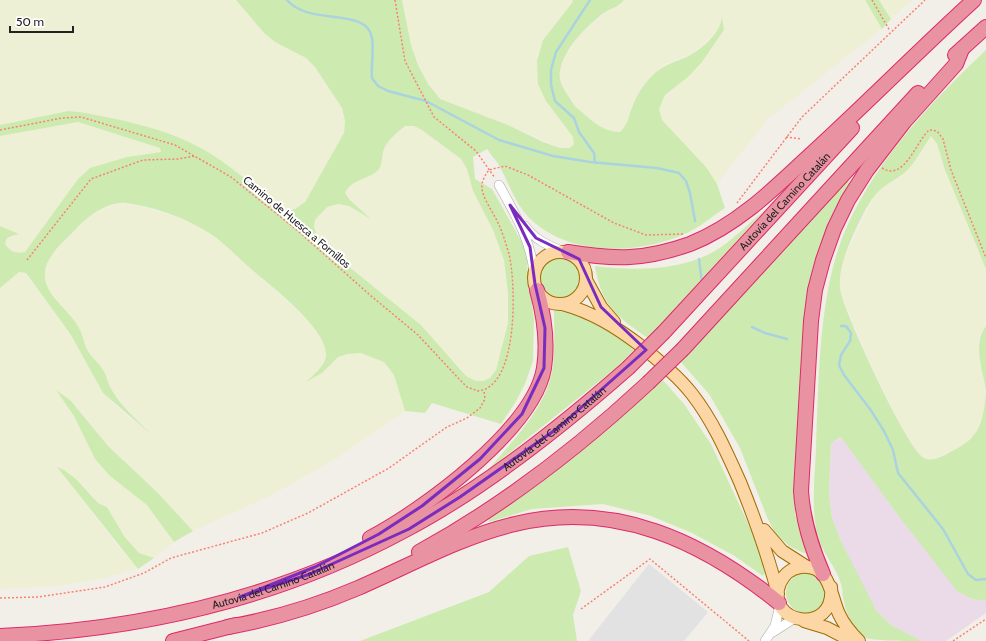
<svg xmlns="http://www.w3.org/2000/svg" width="986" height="641" font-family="Cabin,sans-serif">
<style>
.industrial{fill:#ebdbe8}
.farmland{fill:#eef0d5}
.grass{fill:#cdebb0;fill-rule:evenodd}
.parking{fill:#e2e2e2}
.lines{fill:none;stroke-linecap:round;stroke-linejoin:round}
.stream{stroke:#aad3df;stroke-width:2.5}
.minor-casing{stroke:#a9a9a9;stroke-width:10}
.major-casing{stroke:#a06b00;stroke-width:14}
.highway-casing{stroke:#dc2a67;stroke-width:16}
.path{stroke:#fa8072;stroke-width:1.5;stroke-dasharray:2 2;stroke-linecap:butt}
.minor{stroke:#fff;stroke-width:9}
.major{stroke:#fcd6a4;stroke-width:12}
.highway{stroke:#e892a2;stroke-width:14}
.highway-bridge-casing{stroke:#dc2a67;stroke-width:16;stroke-linecap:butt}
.highway-bridge{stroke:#e892a2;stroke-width:14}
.marked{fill:none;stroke:#7b2cbf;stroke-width:3;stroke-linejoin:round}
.labels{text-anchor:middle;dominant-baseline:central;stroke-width:4;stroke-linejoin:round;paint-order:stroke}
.street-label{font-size:11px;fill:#222;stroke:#fff}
</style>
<rect width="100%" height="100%" fill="#f2efe9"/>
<path class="industrial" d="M842,437L897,514L972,599L986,601V613L946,641H922L891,625L876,610L861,584L841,541L832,518L829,493L831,443Z"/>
<path class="farmland" d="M0,0H236L264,33L275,42L306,58L315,67L342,108L345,121L344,133L305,202L295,209L287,211L224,164L198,146L173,134L80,112L68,111L0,125Z
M402,0H573L572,3L543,40L546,101L573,137L574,144L570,148H560L508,125L440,99L428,84L418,65L411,45Z
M624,0H865L882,29L768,119L717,184L706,167L662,120L659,109L665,95L688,77L702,62L724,30L722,18L721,26L715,34L691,54L666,64L654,73L641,88L632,106L627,125L620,132H610L601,128L576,107L563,88L559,73L565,57L579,36L603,14L620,5Z
M879,0H913L891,19Z
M78,122L160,148L161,152L157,154L145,153L25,252L19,253L10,251L5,244L6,241L10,236L18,234L0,226V136Z
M405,126H414L422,130L461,159L467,169L473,191L493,230L504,260L508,293V323L496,370L490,378L483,381H476L466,376L421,325L348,266L317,235L314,227L315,220L327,207L338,204L349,206L369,218L345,193L347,188L358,180L376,172L380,167L384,148L389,139Z
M931,136L937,144L945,170L986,269V326L981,332L978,343L986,391L983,419L977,433L964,445L932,460L925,459L918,454L906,437L872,367L842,298L839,282L844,258L875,195L886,185L901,177L911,166Z
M124,203L142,206L177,217L205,230L218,238L309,321L322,340L326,354L325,360L321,366L322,373L338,357L348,354L361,353L371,356L384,362L394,375L405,411L339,457L272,495L193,531L157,492L108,446L71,401L57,391L74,416L95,459L147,505L174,542L154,558L139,553L124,536L107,507L98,503L89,492L63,476L77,492L114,541L138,569L101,579L58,586L0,589V288L19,272L25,273L71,335L103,393L119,409L148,431L130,413L109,386L107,376L88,350L79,328L51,293L46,283L45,273L50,257L80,224L90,216L108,206Z"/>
<path class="grass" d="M236,0H402L411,45L418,65L428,84L440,99L508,125L543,142L560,148H570L574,144L573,137L546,101L538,84L537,61L543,40L572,3L573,0H624C618,8 608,9 601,15C584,29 564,49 560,71C558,80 564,90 569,97C572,101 574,106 578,109C592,120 602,132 620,132C630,122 628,116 633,105C638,92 646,81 656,72C667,63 680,61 692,54C705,46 720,33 722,17L724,30L702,62L688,77L665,95L659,109L662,120L706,167L717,184L725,208C713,216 701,226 689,232C640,256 562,258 524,212C514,199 508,182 500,167C496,160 491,155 487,149L473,157L475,179L492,189L523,244L527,254L528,285L531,296L534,320L533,361L525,384L515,403L501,424L432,403L425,413L405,411L394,375L384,362L361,353L348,354L338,357L322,373L306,382C313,375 325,366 326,356C328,328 269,285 250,268C235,255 223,241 206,231C183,217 152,206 126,203C108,201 87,217 76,229C65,241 46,255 45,273C43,295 70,310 79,328C83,335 84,344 88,351C92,358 99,363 103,370C107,375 107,381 110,387C120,405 137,420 152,435L103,393L71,335L26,273L19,272L0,288V226L19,234C12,236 6,236 5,244C11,252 16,254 25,252L78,179L90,168L127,157L161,152L160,148L78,122L0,136V125L68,111L80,112C118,119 164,128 197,146C230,163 256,190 287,211L295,209L305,202L344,133L345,121L342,108L315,67L306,58L275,42L264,33ZM405,126H414L422,130L461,159L467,169L473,191L493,230L504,260L508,293V323L496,370L490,378L483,381H476L466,376L421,325L348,266L317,235L314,227L315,220L327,207L338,204L349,206L371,219L350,200L345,193C351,180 365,180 376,172C383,167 381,157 384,149C388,139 397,133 405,126Z
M865,0H879L891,19L882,29Z
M986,50V269L945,170L937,144L931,136C924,146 918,157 911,166C901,179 886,182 876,194C866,205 848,244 844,259C840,272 838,285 842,297C849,321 906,448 924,458C933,463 946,454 954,450C981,437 983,420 986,393V601L972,599L957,591L897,514L841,437L831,443L829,493L832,518L841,541L876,610L891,625L922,641C909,641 876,641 866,638C855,630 846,615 844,602C842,596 843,590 841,584C836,566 822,554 817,533C811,506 815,475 816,447C819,377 818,287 849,222C880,156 933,100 986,50Z
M845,180L850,183L827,229L814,267L806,299L795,514L808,553H804L789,546L775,533L767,517L740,448L709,394L680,361Z
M765,210L648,338C617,317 601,305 595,266C635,271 680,271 715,251C732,241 750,222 765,210Z
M539 277a21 21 0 1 1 42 0a21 21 0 1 1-42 0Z
M554,310L574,314L610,330L634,350L616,368L489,469C514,439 548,406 553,366C555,348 554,328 554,310Z
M986,326V391C983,370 972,344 986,326Z
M662,379L684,404L711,444L766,562L765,573L763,576L733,555L692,533L651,516L603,504L532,509L489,522L488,517C553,476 607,432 662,379Z
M56,390L71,401L108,446L157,492L193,531L174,542L147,505L110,476L95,459L74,416Z
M57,467L64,470L76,479L98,503L107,507L124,536L139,553L154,558L138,569Z
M568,547L581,591L573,615L577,641H360L489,592L529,556Z
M786 593a20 20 0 1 1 40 0a20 20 0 1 1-40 0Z"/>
<path class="parking" d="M649,564L708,612L684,641H588Z"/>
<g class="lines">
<path class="stream" d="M287,0C310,27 367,6 372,38C374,51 371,65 372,78L378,86L388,91L426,101L499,140L553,156L590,162L657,168L679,173L686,181L690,193L695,221
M590,0L556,52L551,70V85L555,101L574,118L579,132L594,153L595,163
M699,259L702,282
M841,326H846L851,333L850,341L841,355L839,365L844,375L870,409L884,431L893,450L898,473L943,529L968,574L976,580L986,579
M752,327L765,333L787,339"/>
<g class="minor-casing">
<path id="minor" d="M499,185C515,214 530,238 534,272
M525,226C534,239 547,245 562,251
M773,632L795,618
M765,641L775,626L780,605"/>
</g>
<g class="major-casing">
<path id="major" d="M534 278a26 26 0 1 1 52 0a26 26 0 1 1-52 0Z
M586,280L601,307L614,322
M562,304C592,312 616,327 641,346C659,361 678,376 692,394C713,421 726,451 740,482C755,519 768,555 778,594
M764,530L782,551L807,567
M831,587C836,637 763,624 780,583C784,574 792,568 801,567C831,564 830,595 839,614C844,625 851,633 859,641
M804,621L827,628L852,641"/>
</g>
<g class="highway-casing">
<g id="highway">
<path d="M955,55L986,27"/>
<path d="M568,252C615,260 645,260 690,244C736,226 774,189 809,156C865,105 918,51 974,0"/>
<path id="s1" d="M664,332L852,128"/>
<path d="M683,349L918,93"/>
<path d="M370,538C422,511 534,429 544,368C548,342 544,315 537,290"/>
<path d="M419,552C503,506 577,449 648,383"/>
<path d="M823,574C811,546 803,521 801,491L811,321L815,290L823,260L834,229L848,200L867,170L904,122L956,64L962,49"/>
<path d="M228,627C273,619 316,606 358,588C409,566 460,537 515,524C615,500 702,541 779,603"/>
<path id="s2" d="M0,636C142,630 282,597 407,529C485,488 562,426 628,368"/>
<path d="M173,641L236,625"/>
</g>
</g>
<path class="path" d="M395,0L405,61L434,117L476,151L495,178
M872,0L890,31
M0,130L62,118L81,117L175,145L231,177L298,231L370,295L418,335L461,381L467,387L478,391C519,387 516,283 509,254C506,244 503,234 499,225C494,213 484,201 482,189C481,182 485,175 489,170L505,166L528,175L614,223L646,235L683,234
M786,137L802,139
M882,168C904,182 916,142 929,130L937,131L943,139L951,170L986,258
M737,203L802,117L925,0
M27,260L91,179L143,160L178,159L195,156
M0,598L38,597L105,587L144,573L171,558L262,533L308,513L389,468L427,441L447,427L467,418L480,408L485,399L484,391
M581,609L650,559L749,641
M953,641L986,619"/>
<use href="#minor" class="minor"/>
<use href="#major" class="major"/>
<use href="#highway" class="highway"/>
<g class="highway-bridge-casing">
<path id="highway-bridge" d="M628,368L664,332
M648,383L683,349"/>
</g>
<use href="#highway-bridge" class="highway-bridge"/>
</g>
<path class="marked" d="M510,205L536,238L579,259L601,307L646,350L558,428L460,497L409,529L310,574L240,597L315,567L379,534L422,506L480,459L522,414L544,368L545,328L535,284L530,247Z"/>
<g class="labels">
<g class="street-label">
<text stroke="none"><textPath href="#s1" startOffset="178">Autovía del Camino Catalán</textPath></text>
<text transform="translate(297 222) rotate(40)">Camino de Huesca a Fornillos</text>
<text stroke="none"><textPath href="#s2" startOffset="603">Autovía del Camino Catalán</textPath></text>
<text stroke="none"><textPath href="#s2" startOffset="279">Autovía del Camino Catalán</textPath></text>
</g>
</g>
<path d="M10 26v6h63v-6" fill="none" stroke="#222222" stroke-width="2"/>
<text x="16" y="26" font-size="12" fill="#222222" stroke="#ffffff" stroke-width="3" paint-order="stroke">50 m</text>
</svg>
